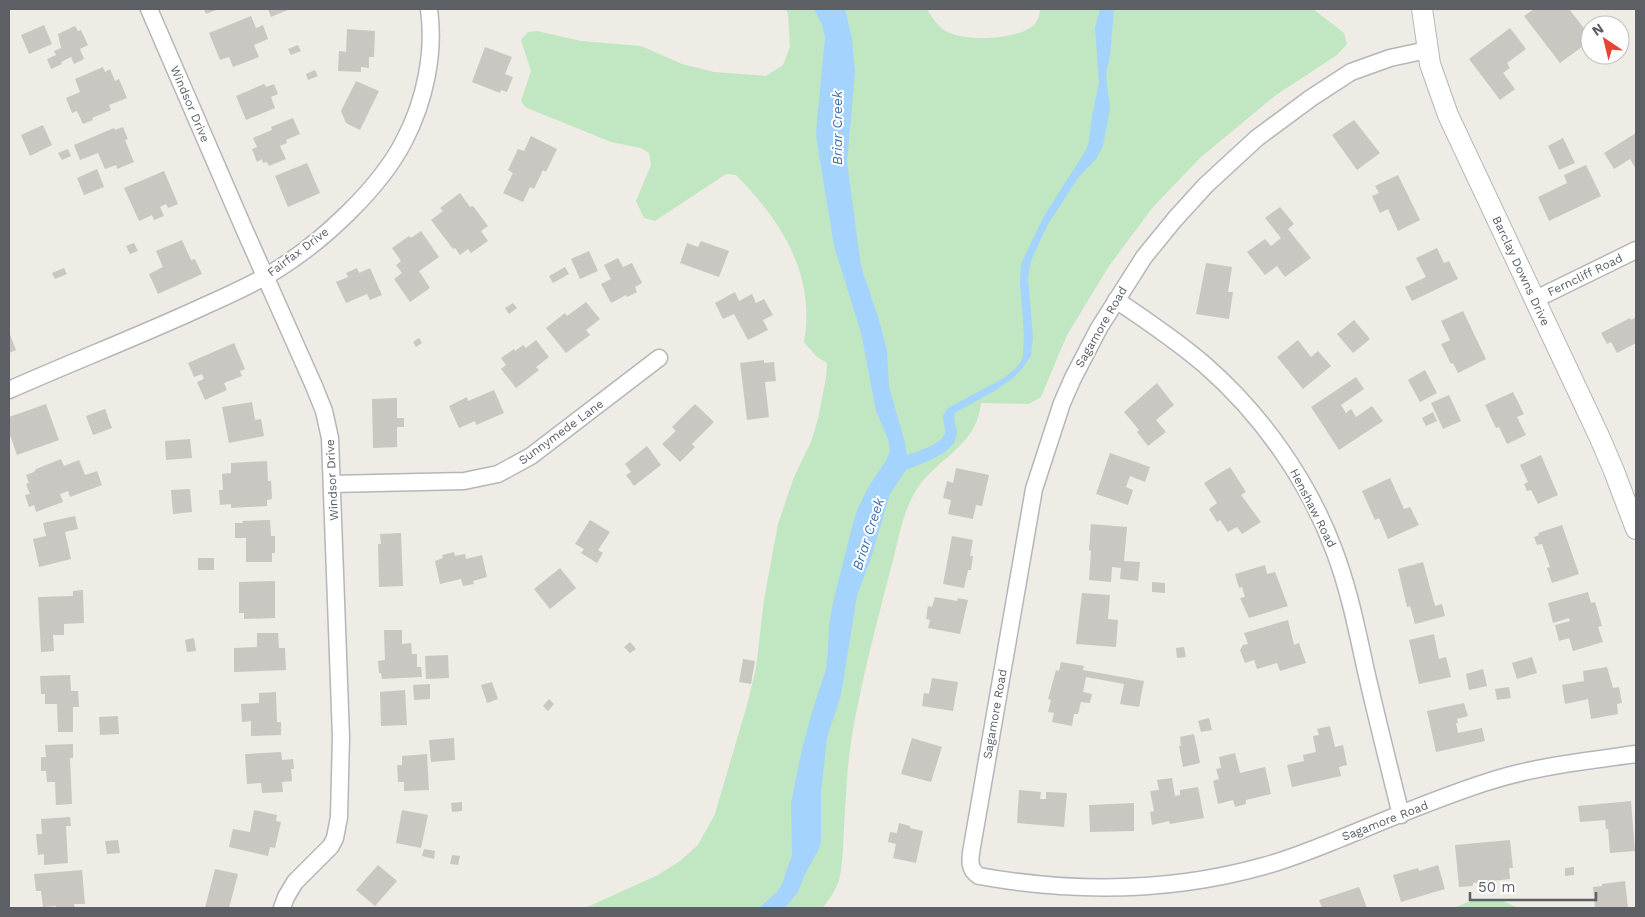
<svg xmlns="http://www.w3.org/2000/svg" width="1645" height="917" font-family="'Work Sans',sans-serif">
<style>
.green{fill:#c0e6c2}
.water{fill:#a4d4fe}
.building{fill:#cac6c1}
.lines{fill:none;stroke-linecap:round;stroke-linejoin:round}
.minor-casing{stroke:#b4b6bb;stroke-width:19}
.tertiary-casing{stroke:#b4b6bb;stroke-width:22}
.minor{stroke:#fff;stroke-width:16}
.tertiary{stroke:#fff;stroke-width:20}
.labels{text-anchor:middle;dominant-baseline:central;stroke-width:4;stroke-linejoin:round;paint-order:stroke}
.street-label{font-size:12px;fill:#5c5f64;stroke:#fff}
.water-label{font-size:14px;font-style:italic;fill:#4174b0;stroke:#fff}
</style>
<rect width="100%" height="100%" fill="#eeece4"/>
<path class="green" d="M786,9H927C930,15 938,26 944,30C961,42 1012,40 1030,28C1037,24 1040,16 1040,9H1313L1344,33L1347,44L1337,55L1276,95L1201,157L1153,207L1109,266L1067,335L1041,397L1029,404L981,403C977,443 944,455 921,483C904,505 899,537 892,564C878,618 863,674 853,730C847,762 846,795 844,827C843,845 843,863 839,880C836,890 830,898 824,906L822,908H585L658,875L680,861L698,845L715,814L747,705L756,668L764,600L778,524L794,477L811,442L818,419L826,378L827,363L816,356L804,342C816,274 781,221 736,175L726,174L655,221L644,218L636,201L651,165L649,153L641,148L611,142L525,107L521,101L531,71L521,40L528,32L537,31L581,41L641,46L682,64L714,72L766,76L783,65L790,47L788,14Z
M1499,899L1518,908H1454L1473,900Z"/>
<path class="water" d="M814,9H845L852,39L855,73L847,162L861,266L880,323L887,351L889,386L905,443L907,455C917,452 946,443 945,431C945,425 942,420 943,415L948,408L1004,378L1015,369L1021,362L1023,355L1024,335L1020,281L1021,264L1044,216L1086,150L1089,141L1092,115L1099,83L1095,28L1100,9H1114L1110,56L1106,74L1110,109L1103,146L1096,159L1078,178L1047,226L1031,261L1028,278L1033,337L1031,356L1021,370L1013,378L996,390L955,413L954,418L957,432L955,442L945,452L931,460L906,470L890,494L871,558L857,596L841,695L827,738L821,792V841L819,849L805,874L798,892L785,908H759L777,892L782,884L792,855L791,803L802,749L812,712L826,669L828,651L829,624L834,598L853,523L858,508L869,486L887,459L890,450L888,439L876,411L861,333L834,246L819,155L816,134L817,121L825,37L822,25Z"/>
<path class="building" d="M204,9H219L206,14Z
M268,9H290L271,17Z
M1534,9H1569L1590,36V41L1560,63L1524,16Z
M251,16L256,28L263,25L268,39L254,45L259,57L233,67L229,57L220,60L209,33Z
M44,25L52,44L29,54L21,35Z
M75,26L78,31L81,30L88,45L80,49L84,59L74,64L71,57L61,62L62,64L51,69L47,59L56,55L54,51L61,48L58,34Z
M1510,28L1526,49L1507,63L1510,68L1503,73L1515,89L1500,100L1469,59Z
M347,29L375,31L374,57H369V68L361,67V72L338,71L339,51L346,52Z
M298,45L301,51L291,55L288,49Z
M485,47L512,57L505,74L513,77L507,92L501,90L500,93L472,82Z
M103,67L105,72L110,69L115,81L119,79L127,98L109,105L111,110L92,118L93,120L83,124L77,111L72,113L66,98L80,92L75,79Z
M315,70L318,76L308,80L306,74Z
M356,81L379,91L360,130L346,123L341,111Z
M264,84L266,87L274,84L278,94L271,97L275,108L246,120L236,96Z
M293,118L300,134L286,140L287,143L280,146L286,159L269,166L267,162L263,163L262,159L257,162L252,149L257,147L253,138L272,130L271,127Z
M1354,120L1380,153L1357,170L1332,135Z
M43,125L52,145L30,156L21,135Z
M123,127L128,139L125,140L134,162L117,169L116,165L105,169L98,153L80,160L74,145L114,128L115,130Z
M1636,133V169L1630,159L1614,169L1604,153Z
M531,136L557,149L546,172L543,170L534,189L530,187L523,202L503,193L513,173L508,170L518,149L524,151Z
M1563,138L1575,163L1559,170L1548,146Z
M68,149L71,156L62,160L58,153Z
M307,163L320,193L288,207L275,176Z
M1586,165L1601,196L1549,221L1538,197L1567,183L1564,175Z
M97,169L104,187L84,195L77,178Z
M164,171L178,204L168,208L166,204L160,207L164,216L154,220L152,215L139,221L124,188Z
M1398,175L1420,220L1398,231L1388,209L1380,213L1372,196L1379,193L1375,186Z
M460,193L470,207L473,206L488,226L481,231L488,241L471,253L468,249L460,255L455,248L453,249L431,220L443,211L440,208Z
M1280,207L1294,224L1288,229L1311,258L1285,277L1277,266L1265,275L1247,252L1265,239L1271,246L1281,238L1265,218Z
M421,231L439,257L419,271L430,288L410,302L394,279L402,273L396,265L401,261L392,248L409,236L411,238Z
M182,240L191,260L195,259L202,274L158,294L149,274L163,267L156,251Z
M701,241L729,251L719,277L680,263L687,243L698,247Z
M134,243L138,251L130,254L126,246Z
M1437,248L1444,263L1449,261L1458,279L1412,301L1405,287L1426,277L1416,258Z
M589,251L598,271L580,279L571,259Z
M618,258L623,267L632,263L642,283L635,287L637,292L627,297L626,295L611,303L601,284L611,279L604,265Z
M1206,263L1232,267L1228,292H1233L1229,319L1196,314Z
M565,267L569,274L553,283L549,276Z
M64,268L67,274L55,279L52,273Z
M357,268L359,273L370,268L382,295L370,300L367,294L346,303L336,282L348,277L346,273Z
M735,292L739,301L752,294L756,303L764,299L773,315L763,320L768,330L748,340L734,314L723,319L715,303Z
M586,302L600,319L586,330L590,335L566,353L546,328L565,313L567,316Z
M513,303L517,308L509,314L505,308Z
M1463,311L1486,359L1458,373L1453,363L1451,364L1441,344L1450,340L1441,321Z
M1636,317V343L1617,353L1611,342L1607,344L1601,333L1630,318L1631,320Z
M1354,320L1370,339L1353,353L1337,334Z
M9,332L16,350L9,353Z
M419,338L422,343L416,347L413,342Z
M536,340L549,357L536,367L539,370L516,388L501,369L506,365L501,358L514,349L515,351L523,345L526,348Z
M1298,340L1311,357L1318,351L1331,366L1303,389L1277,357Z
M234,343L245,369L240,371L242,376L224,383L227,390L205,400L197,382L204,379L202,374L194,377L188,363Z
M764,360V363L774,362L776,381L765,382L769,417L747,420L740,363Z
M1425,370L1437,393L1420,402L1408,380Z
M1356,377L1364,389L1341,405L1346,413L1351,409L1356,417L1372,406L1383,421L1339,450L1311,407Z
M1157,383L1174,405L1156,420L1166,432L1148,446L1137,432L1139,430L1124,412Z
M494,390L504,413L476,425L475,421L459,428L449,406L467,397L468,401Z
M1513,392L1524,414L1517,417L1526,435L1507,444L1499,427L1496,428L1485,405Z
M1449,395L1461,421L1443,429L1431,403Z
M397,398V418H404V427H397V447L373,448L372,399Z
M252,402L255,420L261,419L264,436L229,443L222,407Z
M46,404L59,440L17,455L9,432V417Z
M695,404L714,422L692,444L695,447L680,462L662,444L676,431L672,427Z
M105,409L112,428L93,435L86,416Z
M1433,412L1437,421L1426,426L1422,418Z
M190,439L192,458L166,460L165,441Z
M647,446L661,465L634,486L626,475L631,472L625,464Z
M1110,453L1150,467L1145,482L1130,476L1126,487L1133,490L1128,505L1096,494Z
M1541,455L1558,495L1538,504L1531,490L1527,491L1524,484L1528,482L1520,465Z
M61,459L64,466L79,460L85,475L97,471L102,485L70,497L68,491L60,494L63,502L36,512L34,505L29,507L25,495L30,494L26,484L29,483L26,475L34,472L36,469Z
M267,461L268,481H271L272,499L267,500V506L231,508V504L220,505L219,490H223L222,474L231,473V463Z
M1230,467L1246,492L1241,495L1261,522L1242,534L1237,527L1228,532L1220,520L1217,522L1209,509L1217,503L1204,483Z
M956,468L989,475L982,506L976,505L973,519L948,514L951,500L943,498L947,481L953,483Z
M1390,478L1404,509L1410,507L1419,525L1388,539L1379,518L1375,520L1362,491Z
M190,489L192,512L173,514L171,490Z
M75,516L78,529L65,532L71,559L39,567L33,539L46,536L43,523Z
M270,520L271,536H275V553H272V562H246V538H235V523H243L242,521Z
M590,520L610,532L598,550L603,553L597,563L581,553L584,549L575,544Z
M1091,524L1127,527L1124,561L1140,562L1138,581L1120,579L1121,568L1112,567L1111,582L1089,580L1091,551L1089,550Z
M1562,525L1579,574L1552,583L1547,568L1550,567L1542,544L1537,545L1534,537L1539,535L1538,533Z
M401,533L403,586L379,587L378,544H381L380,534Z
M952,536L973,540L970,556H973L971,570H968L964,588L943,584Z
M454,552L455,556L465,554L466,559L482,555L487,577L473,581L474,584L463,586L461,579L440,584L435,561L443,558L442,555Z
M198,558H214V570H198Z
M1423,562L1435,606L1442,604L1445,616L1415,624L1410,606L1407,607L1398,569Z
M1265,565L1267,574L1275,572L1288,606L1249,618L1240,598L1245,597L1242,587L1239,588L1235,574Z
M560,568L576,588L550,609L534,589Z
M275,581V618L244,619V613H239V582Z
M1152,582L1165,583V593L1152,592Z
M83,590L84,623L64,624V635H53L54,651L41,652L38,597L73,596V591Z
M1588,592L1591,603L1595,602L1602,626L1598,627L1603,642L1573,651L1569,638L1559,641L1555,625L1570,621L1569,618L1553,623L1548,603Z
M1082,593L1110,595L1108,619L1118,620L1116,647L1076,644Z
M935,597L957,601L958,598L968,600L960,634L928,628L930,620L926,619L928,606L932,607Z
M1288,620L1294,645L1299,643L1306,663L1280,671L1277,663L1257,669L1254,660L1245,663L1240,650L1243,645L1248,644L1244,633Z
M384,630H402V644L411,643L412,654H417V667H421L422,677L382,679L381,673H379L378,661L385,660Z
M257,633H278L279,648H285L286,670L234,672V648L257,647Z
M1434,634L1439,659L1446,657L1451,677L1419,684L1409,640Z
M194,638L196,651L187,652L185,640Z
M630,642L636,649L630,653L624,647Z
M1184,647L1186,657L1177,658L1176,648Z
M448,655L449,678L426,679L425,656Z
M1532,657L1537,673L1517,679L1512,663Z
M743,659L755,661L751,684L739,682Z
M1061,662L1084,666L1083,670L1144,681L1139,707L1120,704L1124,684L1086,677L1083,692L1092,694L1090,703L1081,702L1078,714H1074L1072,726L1052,722L1054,713L1048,712L1051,700L1048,699L1056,670L1059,671Z
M1607,667L1613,688L1619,687L1622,703L1617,704L1618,714L1591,719L1588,699L1565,704L1562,685L1584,681L1583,671Z
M1483,669L1487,686L1469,690L1466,674Z
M70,675L71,691H78L79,707H73V732H58L57,704H45V694H41L40,676Z
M932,678L958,682L953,711L922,706L924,693L929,694Z
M492,682L498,699L487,703L481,685Z
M430,684V699L414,700L413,685Z
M1509,687L1511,698L1497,700L1495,689Z
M405,690L407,725L381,726L380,692Z
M276,692L277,722H281V735L251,736V721L242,722L241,704L259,703V693Z
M549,699L554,704L548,711L543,706Z
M1464,703L1468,716L1457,719L1458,723H1456L1458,733L1482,728L1485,741L1436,752L1427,711Z
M118,716L119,734L100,735L99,717Z
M1209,718L1212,730L1201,732L1198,721Z
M1330,726L1335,747L1343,745L1347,765L1339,767L1341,776L1292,787L1287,765L1304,761L1303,755L1316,752L1313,736L1319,735L1317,729Z
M1194,734L1200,763L1183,767L1179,746H1181L1180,737Z
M454,738L455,760L431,762L429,740Z
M912,738L942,747L931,782L901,774Z
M73,744V758H70L72,804L56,805L55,782H47L46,771H41V757H46L45,745Z
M281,752L282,760L293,759L294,769H291L292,781L282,782L283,792L262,793L261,783L247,784L245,754Z
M1235,753L1240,773L1265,767L1271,794L1246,800V804L1235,807L1233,800L1218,804L1213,781L1219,779L1216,769L1221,768L1219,757Z
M427,754L429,790L404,791V782H398L397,765H402V756Z
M1172,778L1175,796L1180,795V790L1198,787L1204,818L1170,824L1169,821L1152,825L1150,812L1154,811L1150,791L1159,790L1157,780Z
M1019,790L1041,792L1040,799H1046V792L1067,793L1064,827L1017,823Z
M1631,801L1635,851L1610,853L1608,829H1606L1605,820L1580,822L1578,806Z
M462,802V811L452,812L451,803Z
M1134,803V831L1090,832L1089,805Z
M254,810L277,815L276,821L281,822L275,848L270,847L268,856L229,847L233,829L250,832Z
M402,810L428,815L421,848L396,843Z
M70,817L71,826H66L68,863L44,865V854L38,855L36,834H42L41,819Z
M899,823L910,826V828L923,831L916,863L893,858L896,844L888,842L890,832L897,833Z
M118,840L120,853L107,854L105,841Z
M1510,840L1513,868H1509L1510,879L1473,883V886L1459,887L1455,845Z
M424,849L435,851L434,859L422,856Z
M452,855L460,856L458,865L450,864Z
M378,865L397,881L375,906L356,890Z
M1438,865L1445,889L1401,902L1393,875L1418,868L1419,871Z
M1574,867V875L1565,876V868Z
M215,869L238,874L229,908H205Z
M82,870L85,904H74L75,908H56V906L43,907L41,891H36L34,874Z
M1625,881L1628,908H1595L1593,887L1602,886V884Z
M1359,887L1367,908H1322L1319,900Z"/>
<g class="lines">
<g class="minor-casing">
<path id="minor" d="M149,9L245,231L314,386L324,411L330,438L341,737L339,817L335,838L331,846L295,882L286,897L282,908
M1427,50L1390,58L1351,72L1311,98L1257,138L1206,185L1175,219L1144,257L1099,328L1073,378L1062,403L1034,489L972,847C970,859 968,869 979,876C1074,893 1171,892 1264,866C1290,859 1314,849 1339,839C1388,819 1437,798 1487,782C1536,766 1586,761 1636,754
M1116,300C1146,320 1177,341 1205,365C1261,414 1308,480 1334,550C1349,589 1357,630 1366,671C1377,719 1389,767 1401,815
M1534,300L1636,250
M9,390C72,362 137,337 200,308C226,296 253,285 278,269C323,241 380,188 404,141C425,101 435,53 429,9
M332,484L464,481L498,474L531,456L659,358"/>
</g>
<g class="tertiary-casing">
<path id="tertiary" d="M1422,9L1430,64L1448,115L1599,436L1614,471L1636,529"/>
</g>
<use href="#minor" class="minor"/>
<use href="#tertiary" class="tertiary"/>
</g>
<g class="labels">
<g class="street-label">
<text transform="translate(190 104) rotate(67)">Windsor Drive</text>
<text transform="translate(298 252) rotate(-37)">Fairfax Drive</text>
<text transform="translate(1521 271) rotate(65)">Barclay Downs Drive</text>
<text transform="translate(1585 275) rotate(-26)">Ferncliff Road</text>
<text transform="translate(1101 327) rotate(-60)">Sagamore Road</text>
<text transform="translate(561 432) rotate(-36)">Sunnymede Lane</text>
<text transform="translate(332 480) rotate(-93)">Windsor Drive</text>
<text transform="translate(1313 508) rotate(63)">Henshaw Road</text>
<text transform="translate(995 714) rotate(-80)">Sagamore Road</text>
<text transform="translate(1385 821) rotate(-21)">Sagamore Road</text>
</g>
<g class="water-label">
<text transform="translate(837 128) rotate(-90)">Briar Creek</text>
<text transform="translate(868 534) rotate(-72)">Briar Creek</text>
</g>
</g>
<rect width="1645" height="917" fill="none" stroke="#5c5f64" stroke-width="20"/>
<g transform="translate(1605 40) rotate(325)"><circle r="24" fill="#ffffff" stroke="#bebfc1"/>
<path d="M0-4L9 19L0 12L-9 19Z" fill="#e84431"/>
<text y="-8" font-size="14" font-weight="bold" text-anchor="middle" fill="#5c5f64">N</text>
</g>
<path d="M1470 892v8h126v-8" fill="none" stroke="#5c5f64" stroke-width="2.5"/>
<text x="1478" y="892" font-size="15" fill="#5c5f64" stroke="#ffffff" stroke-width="4" paint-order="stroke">50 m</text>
</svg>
